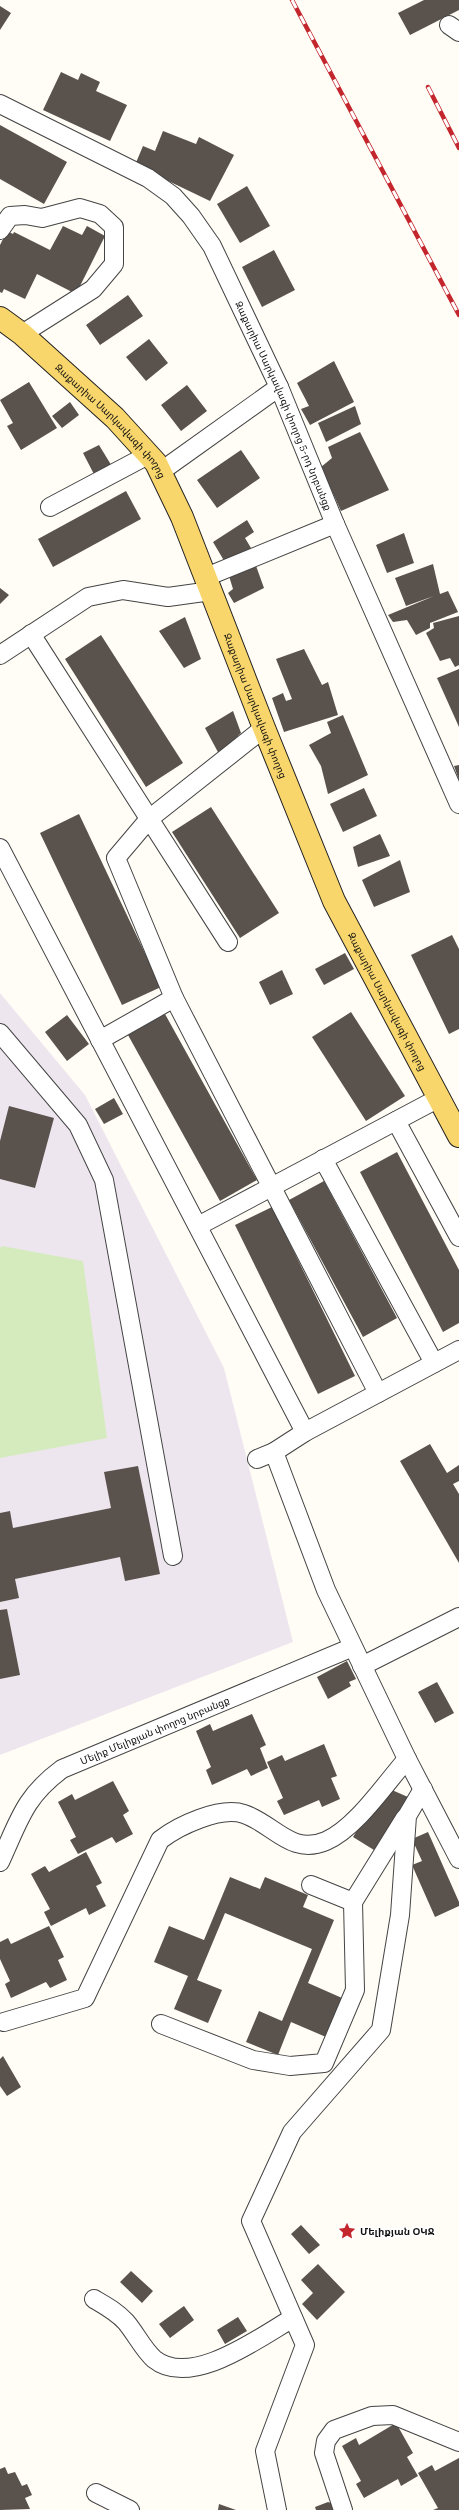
<svg xmlns="http://www.w3.org/2000/svg" width="459" height="2510" font-family="'IBM Plex Serif','Noto Sans Armenian',serif">
<style>
.industrial{fill:#eee6ef}
.green{fill:#d5ebbd}
.building{fill:#5a524d}
.lines{fill:none;stroke-linecap:round;stroke-linejoin:round}
.minor-casing{stroke:#444;stroke-width:20}
.major-casing{stroke:#222;stroke-width:24}
.minor{stroke:#fff;stroke-width:18}
.major{stroke:#f9d66b;stroke-width:22}
.rail-casing{stroke:#c4262e;stroke-width:4.5}
.rail{stroke:#fff;stroke-width:3;stroke-dasharray:9;stroke-linecap:butt}
.labels{text-anchor:middle;dominant-baseline:central;stroke-width:4;stroke-linejoin:round;paint-order:stroke}
.street-label{font-size:10px;fill:#111;stroke:#fff}
.poi-label{font-size:10px;font-weight:bold;fill:#111;stroke:#fff;text-anchor:start}
</style>
<rect width="100%" height="100%" fill="#fffdf5"/>
<path class="industrial" d="M0,993L85,1095L224,1368L293,1642L0,1755Z"/>
<path class="green" d="M2,1246L83,1261L107,1438L0,1458V1248Z"/>
<path class="building" d="M424,0H459V10L410,35L398,13Z
M0,6L11,13L0,30Z
M61,72L78,80L81,73L100,82L96,91L127,105L110,141L43,110Z
M0,125L67,162L44,204L0,179Z
M163,131L196,144L199,137L234,155L210,201L135,165L143,146L155,151Z
M247,186L270,226L240,243L217,204Z
M63,226L82,235L87,226L105,236L76,294L37,274L25,299L4,289L2,293L0,292V245L7,231L13,234L14,232L50,250Z
M274,250L295,290L262,307L242,267Z
M128,295L143,316L100,345L86,325Z
M149,339L168,363L146,381L126,357Z
M334,361L354,402L310,425L301,409L309,406L297,383Z
M29,382L57,428L21,450L7,426L13,423L0,400Z
M187,385L207,411L181,431L161,405Z
M70,402L79,415L62,428L52,416Z
M355,406L361,424L326,442L318,423Z
M360,432L389,490L341,511L321,467L332,458L328,447Z
M99,445L113,468L97,480L83,453Z
M241,450L260,478L217,508L197,480Z
M126,491L141,519L53,567L38,539Z
M247,520L254,532L245,538L251,548L226,564L213,542Z
M404,533L414,563L387,573L376,545Z
M255,563L264,588L234,603L228,593L233,589L229,576Z
M433,564L440,594L448,591L458,612L430,623V628L416,635L407,620L393,622L388,615L434,596L406,606L395,578Z
M0,588L9,595L0,604Z
M459,616V665L455,667L450,658L440,661L426,633L434,628L433,623Z
M185,617L201,659L184,668L159,631Z
M101,635L183,763L146,787L65,659Z
M304,649L322,685L328,682L338,715L284,732L272,698L283,693L286,701L292,699L276,659Z
M459,669V727L437,678Z
M233,711L241,733L219,754L205,728Z
M343,715L368,775L328,794L321,766L309,745L331,733L327,722Z
M459,765V780L454,766Z
M364,788L377,816L343,832L330,804Z
M211,807L279,913L240,938L172,832Z
M79,814L161,987L122,1005L40,833Z
M380,834L390,856L358,867L353,847Z
M400,860L410,892L374,907L362,880Z
M452,935L459,949V1029L449,1034L411,955Z
M345,953L354,969L324,985L315,969Z
M282,970L293,994L270,1005L259,982Z
M351,1012L405,1096L366,1121L312,1037Z
M165,1014L257,1180L220,1201L128,1035Z
M67,1015L89,1044L67,1061L45,1032Z
M114,1098L123,1114L104,1124L95,1109Z
M9,1106L54,1118L35,1188L0,1179V1141Z
M397,1152L459,1270V1323L443,1332L360,1172Z
M324,1181L397,1318L363,1337L289,1200Z
M272,1207L355,1376L318,1394L235,1225Z
M430,1444L447,1473L459,1465V1481L453,1484L459,1494V1563L400,1461Z
M138,1466L160,1574L125,1581L120,1557L15,1579L19,1598L0,1602V1513L10,1511L13,1528L111,1508L104,1472Z
M7,1609L20,1675L0,1679V1610Z
M347,1661L356,1679L349,1682L351,1686L328,1699L317,1677Z
M437,1682L454,1713L435,1723L418,1692Z
M252,1714L266,1745L260,1748L268,1768L251,1776L247,1769L212,1785L206,1770L211,1767L196,1731L210,1724L213,1731Z
M324,1744L337,1776L331,1778L340,1799L322,1807L319,1800L284,1815L277,1801L283,1798L267,1762L282,1755L285,1761Z
M113,1781L129,1811L123,1815L133,1834L116,1843L112,1837L78,1854L70,1840L76,1837L58,1802L72,1794L75,1800Z
M385,1787L408,1797L374,1850L353,1837Z
M428,1832L459,1902V1906L435,1917L412,1865L422,1861L412,1839Z
M86,1852L102,1883L96,1886L106,1906L89,1915L86,1908L51,1926L44,1912L50,1909L31,1874L45,1866L49,1872Z
M230,1877L260,1889L265,1877L308,1895L303,1907L334,1920L308,1983L342,1998L326,2037L291,2022L278,2055L246,2042L259,2011L282,2021L312,1949L225,1913L197,1980L222,1990L208,2023L174,2009L188,1976L154,1962L169,1926L204,1940Z
M49,1926L64,1957L58,1960L67,1980L50,1988L46,1982L11,1998L5,1984L10,1981L0,1959V1942L8,1938L11,1944Z
M3,2056L21,2087L7,2096L0,2086V2059Z
M301,2225L320,2245L309,2254L291,2234Z
M318,2264L345,2292L317,2320L302,2304L313,2293L301,2280Z
M131,2271L153,2291L142,2303L120,2282Z
M184,2306L194,2320L170,2338L159,2324Z
M238,2317L247,2331L225,2344L217,2330Z
M396,2423L413,2453L407,2457L418,2476L401,2486L398,2479L364,2498L356,2484L361,2481L342,2446L356,2438L359,2445Z
M459,2458V2510H433L438,2508L418,2473L432,2465L435,2471Z
M5,2467L8,2474L15,2472L22,2486L27,2484L32,2495L25,2498L30,2509L0,2510V2469Z
M328,2502L334,2504L336,2510H316L315,2507Z
M219,2504L236,2510H218Z"/>
<g class="lines">
<g class="minor-casing">
<g id="minor">
<path d="M449,25L459,32"/>
<path id="s1" d="M0,104L148,178L173,196L191,216L212,246L279,387L335,524L459,804"/>
<path d="M0,230L10,216L25,215L42,218L80,208L100,214L114,227V264L93,289L22,334"/>
<path d="M160,472L279,387"/>
<path d="M50,507L148,455"/>
<path d="M206,577L335,524"/>
<path d="M31,634L228,942"/>
<path d="M0,655L88,597L123,590L168,597L211,591"/>
<path d="M264,728L149,819L116,858L174,998L378,1393"/>
<path d="M0,848L305,1432"/>
<path d="M0,1033L78,1125L104,1180L173,1556"/>
<path d="M100,1040L174,998"/>
<path d="M396,1121L459,1237"/>
<path d="M323,1159L434,1363"/>
<path d="M198,1226L439,1098"/>
<path d="M274,1452L305,1432L459,1350"/>
<path d="M257,1459L274,1452L326,1590L407,1759L459,1859"/>
<path d="M362,1666L459,1617"/>
<path id="s2" d="M0,1862C19,1821 24,1797 62,1769L353,1647"/>
<path d="M311,1885L353,1902L405,1818"/>
<path d="M4,2022L85,1998L160,1840C178,1826 220,1806 244,1814C274,1824 291,1856 326,1841C356,1828 385,1784 407,1759"/>
<path d="M161,2024L253,2060L290,2066L324,2063L355,1990L353,1902"/>
<path d="M94,2299C106,2306 117,2312 126,2322C136,2334 143,2349 154,2359C191,2389 260,2337 293,2318"/>
<path d="M96,2493L130,2510"/>
<path d="M277,2510L265,2451L305,2345L251,2221L292,2132L381,2030L400,1915L407,1816L423,1789"/>
<path d="M343,2510L324,2453L326,2441L334,2430L372,2416L393,2415L459,2442"/>
</g>
</g>
<g class="major-casing">
<g id="major">
<path id="s3" d="M0,318L22,334L115,418L156,463L182,517L264,728L334,901L459,1136"/>
</g>
</g>
<use href="#minor" class="minor"/>
<use href="#major" class="major"/>
<g class="rail-casing">
<path id="rail" d="M292,0L459,315
M428,87L459,148"/>
</g>
<use href="#rail" class="rail"/>
</g>
<defs>
<g id="sight-bare" transform="scale(1.38)"><path d="M0-6L1.8-2.2L6-1.7L2.9 1.2L3.7 5.4L0 3.3L-3.7 5.4L-2.9 1.2L-6-1.7L-1.8-2.2Z" fill="#c4262e" stroke="#fff" stroke-width="2.5" paint-order="stroke"/></g>
</defs>
<g fill-rule="evenodd">
<use href="#sight-bare" x="347" y="2231"/>
</g>
<g class="labels">
<g class="street-label">
<text stroke="none"><textPath href="#s1" startOffset="435">Զաքարիա Սարկավագի փողոց 5-րդ նրբանցք</textPath></text>
<text stroke="none"><textPath href="#s3" startOffset="152">Զաքարիա Սարկավագի փողոց</textPath></text>
<text stroke="none"><textPath href="#s3" startOffset="476">Զաքարիա Սարկավագի փողոց</textPath></text>
<text stroke="none"><textPath href="#s3" startOffset="800">Զաքարիա Սարկավագի փողոց</textPath></text>
<text stroke="none"><textPath href="#s2" startOffset="214">Մելիք Մելիքյան փողոց նրբանցք</textPath></text>
</g>
<g class="poi-label">
<text x="360" y="2231">Մելիքյան ՕԿՋ</text>
</g>
</g>
</svg>
